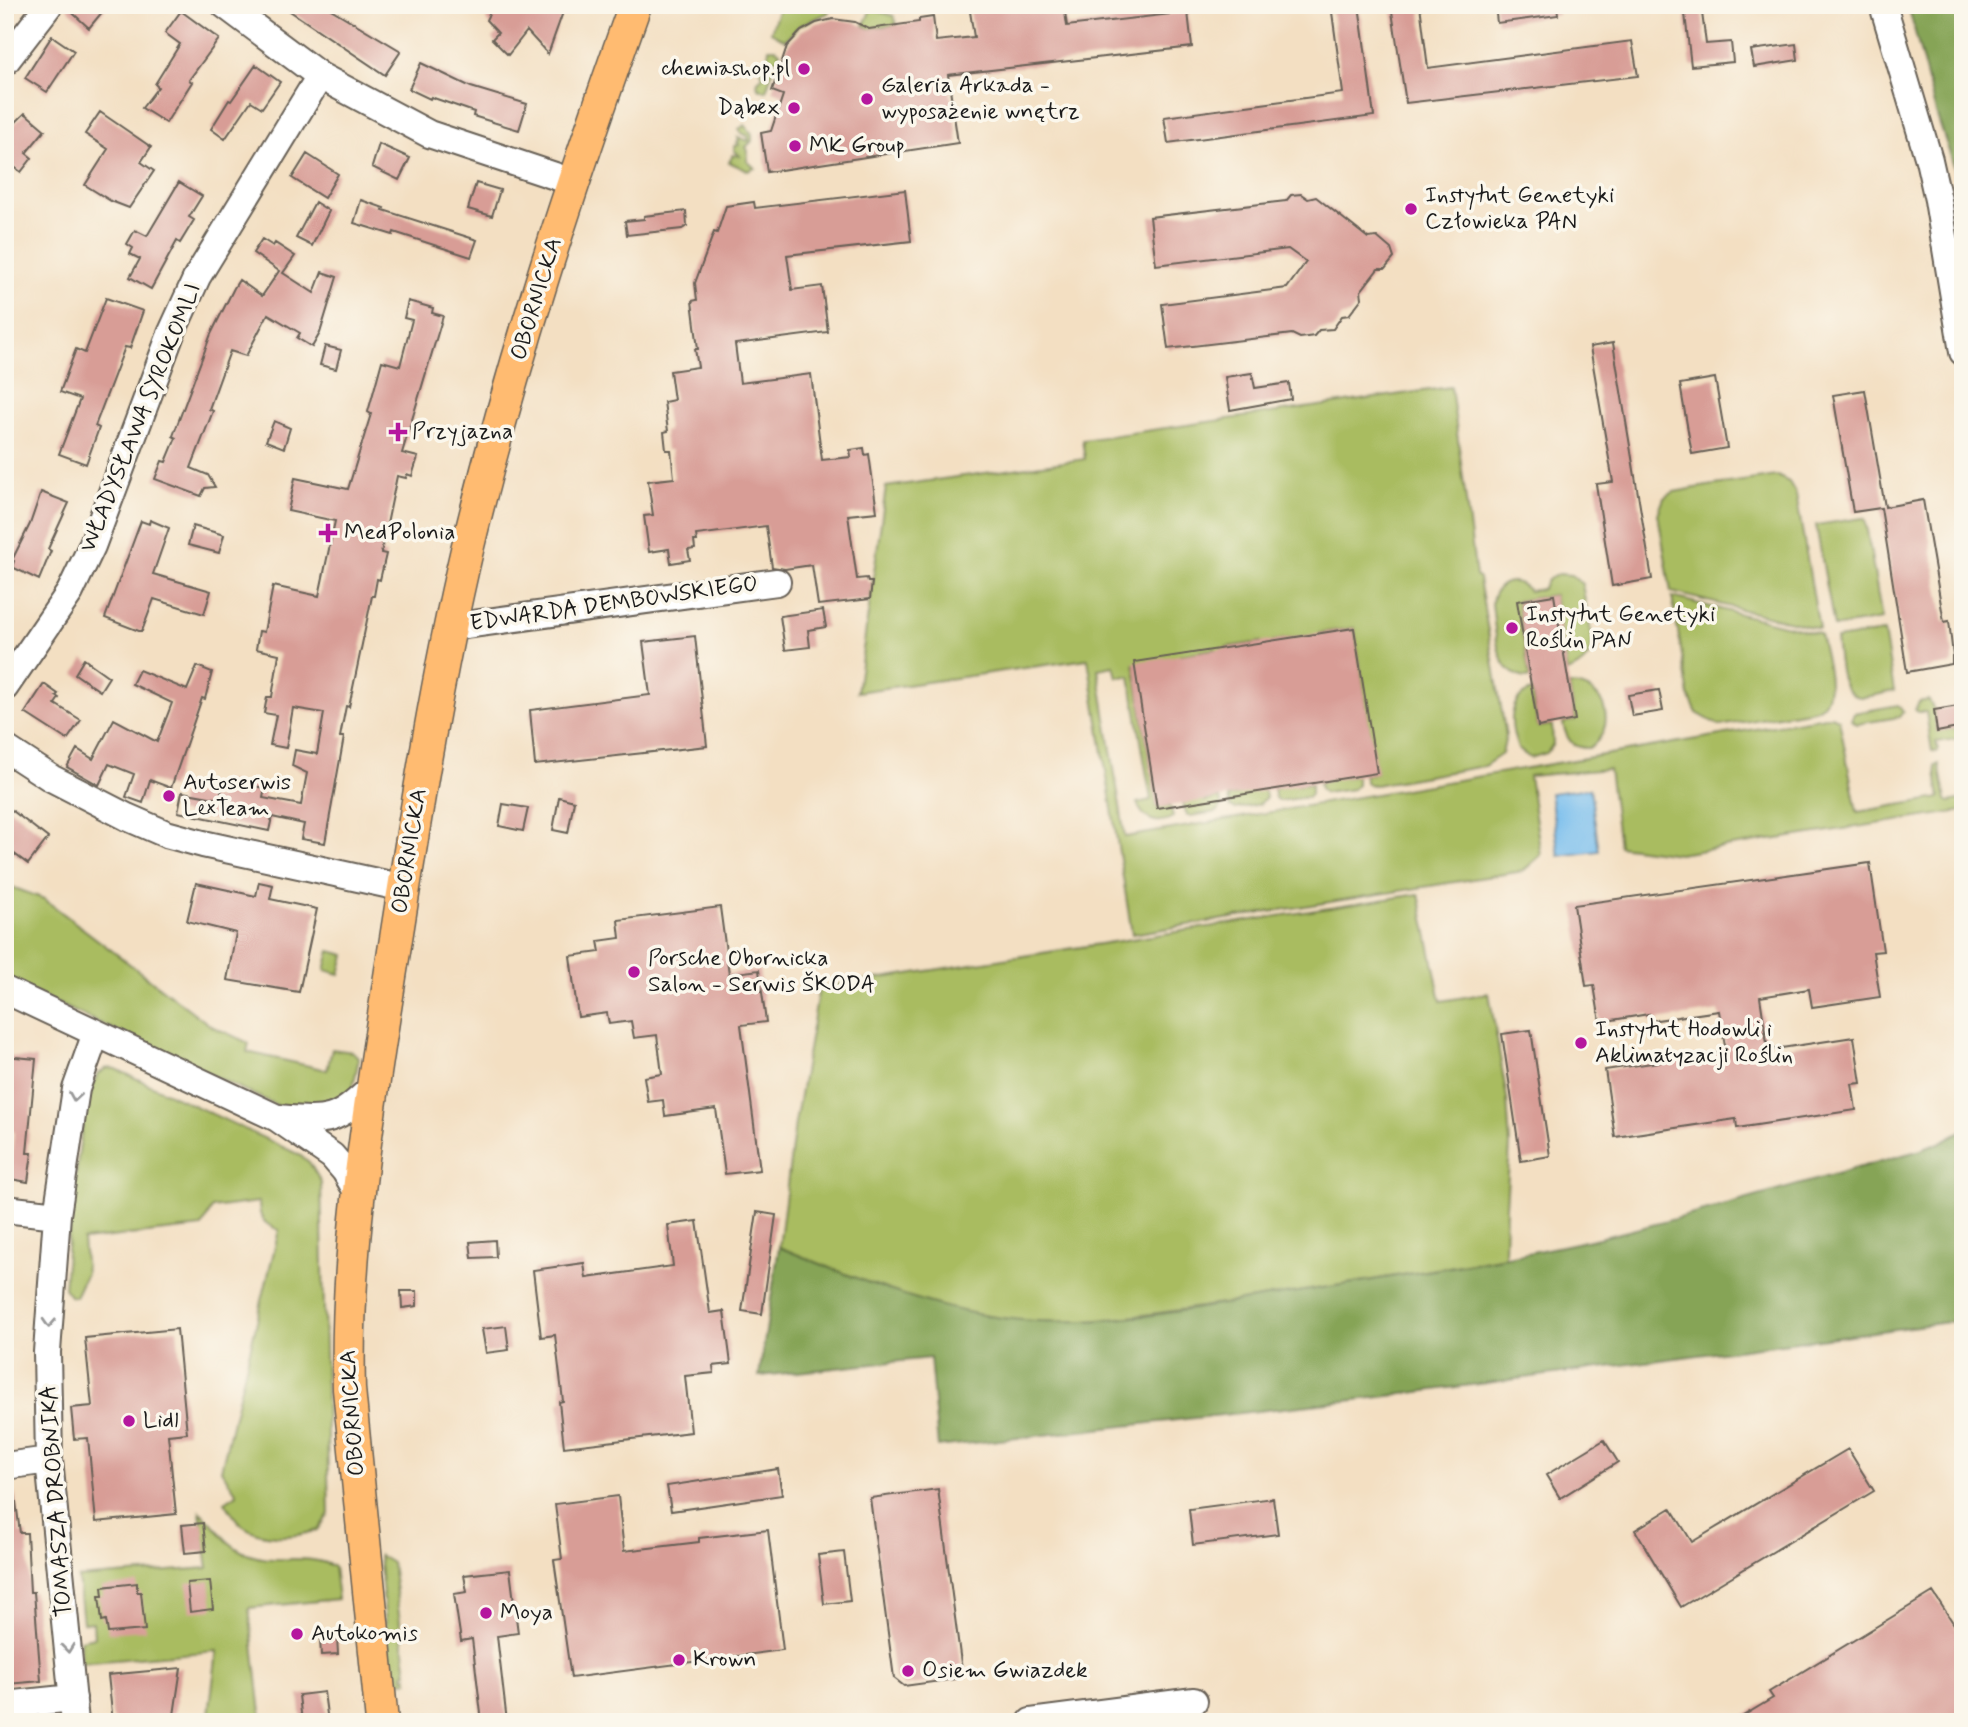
<svg xmlns="http://www.w3.org/2000/svg" width="1968" height="1727" font-family="Mynerve,sans-serif">
<style>
.green{fill:#a9bc60;stroke:#626c3e;stroke-width:2}
.forest{fill:#86a456;stroke:#516039;stroke-width:2}
.water{fill:#75bced;stroke:#486c84;stroke-width:2}
.building{fill:#d89d96}
.lines{fill:none;stroke-linecap:round;stroke-linejoin:round}
.minor-casing{stroke:#676056;stroke-width:30}
.major-casing{stroke:#676056;stroke-width:35}
.minor{stroke:#fff;stroke-width:26}
.major{stroke:#ffbb71;stroke-width:32}
.oneway{stroke:#999}
.poi-dot{fill:#b5179e;stroke:#fbf7ec;stroke-width:2.5}
.labels{text-anchor:middle;dominant-baseline:central;stroke-width:7;stroke-linejoin:round;paint-order:stroke}
.poi-label{font-size:23px;fill:#1c1c1c;stroke:#fbf7ec;text-anchor:start}
.street-label{font-size:23px;fill:#1c1c1c;stroke:#fbf7ec}
</style>
<rect width="100%" height="100%" fill="#fbf7ec"/>
<filter id="ink" filterUnits="userSpaceOnUse"><feTurbulence type="fractalNoise" baseFrequency=".0143" numOctaves="2"/><feDisplacementMap in="SourceGraphic" scale="14" xChannelSelector="R" yChannelSelector="G"/><feConvolveMatrix kernelMatrix="1 2 1 2 8 2 1 2 1" color-interpolation-filters="sRGB"/></filter>
<filter id="wash" filterUnits="userSpaceOnUse"><feTurbulence type="fractalNoise" baseFrequency=".00686" numOctaves="4" result="noise"/><feDisplacementMap in="SourceGraphic" scale="28" xChannelSelector="R" yChannelSelector="G"/><feGaussianBlur stdDeviation="1.57" result="paint"/><feColorMatrix in="noise" values="0 0 0 0 0 0 0 0 0 0 0 0 0 0 0 0 0 1.4 0 .05"/><feComposite in="paint" operator="in"/></filter>
<g filter="url(#wash)">
<rect width="100%" height="100%" fill="#f3dfc2"/>
<path class="green" d="M780,5H827L831,7L828,13L800,25L785,40L771,32Z
M871,9L894,16L897,25L869,29L864,25Z
M769,48H775L780,52L778,59L772,61V73L766,91L758,88L757,82L763,76L761,70L765,68L764,60L768,57Z
M745,125L752,134V141L746,147L748,151L747,161L755,168L748,171L729,162L733,155L740,156L734,150V146L739,145L737,142L739,141L738,137L749,141L748,136L741,133L739,129Z
M1451,387L1476,576L1479,579L1506,736L1502,754L1484,766L1375,785L1367,784L1364,775L1376,773L1354,628L1319,633L1342,778L1357,776V785L1353,789L1325,793L1320,789L1319,783L1331,780L1307,636L1272,641L1296,786L1311,784V794L1308,797L1279,801L1275,798L1274,789L1286,786L1261,642L1226,647L1266,797L1260,804L1235,809L1230,807L1228,797L1240,794L1215,649L1180,655L1204,801L1220,798L1221,806L1217,812L1190,816L1187,815L1134,663L1157,807L1170,806L1173,817C1157,826 1143,820 1137,803L1151,800L1130,676L1117,677L1114,666L1098,669L1125,837L1831,716L1839,719L1857,812L1940,798L1935,766L1939,764L1946,800L1949,802L1963,799V811L1678,854L1619,846L1609,769L1529,776L1541,855L1523,871L1132,934L1088,659L857,692L886,487L1085,459L1082,440Z
M1777,476L1789,482L1796,494L1819,629L1671,592L1658,514L1664,498L1674,492L1701,487Z
M1862,518L1865,519L1882,619L1834,627L1816,525Z
M1559,574L1571,575L1582,584L1593,643C1590,659 1581,667 1567,672L1554,595L1517,601L1530,678C1494,678 1496,630 1492,604C1493,583 1515,574 1529,591L1542,589L1548,579Z
M1672,597L1820,634C1824,656 1841,700 1814,710L1720,726L1697,713L1689,696Z
M1884,632L1894,691C1884,693 1871,697 1861,697C1837,695 1839,657 1836,639Z
M1569,685C1608,684 1618,730 1589,748C1572,749 1566,738 1563,723L1575,720Z
M1532,691L1538,727L1552,725L1553,744L1547,753L1530,758L1518,749C1510,728 1506,699 1532,691Z
M1929,700L1934,710L1937,731L1963,727V738L1936,742L1938,750L1936,752L1932,751L1926,712H1917L1915,709L1919,702Z
M1898,705L1903,712L1899,717L1857,724L1851,720L1854,713Z
M5,882L12,887L44,899L211,1026L249,1043L247,1052L327,1070L332,1049L353,1052L359,1058L352,1092L339,1106L285,1109L5,979Z
M1419,894L1441,1001L1489,993L1507,1098L1510,1145L1506,1207L1505,1257C1406,1274 1306,1292 1207,1306C1139,1316 1070,1328 1001,1318C924,1308 850,1276 779,1247L795,1123L819,988Z
M330,951L345,955L340,974L325,970Z
M107,1068L116,1069L298,1154L309,1162L321,1182L329,1514L318,1530C296,1537 262,1541 242,1525C235,1520 230,1509 225,1502L237,1494L221,1470L279,1230C264,1224 259,1220 259,1202L212,1208L202,1227L83,1240L86,1273L75,1297L70,1296L64,1288L69,1227L84,1113L97,1075Z
M200,1512C218,1525 221,1541 243,1552C272,1567 307,1551 334,1567L338,1599L249,1608L262,1722H208L217,1651L81,1663L80,1640L94,1637L93,1622L83,1623L78,1578L208,1568Z
M379,1555L392,1563L407,1673L404,1674V1677H408V1681C401,1682 396,1681 391,1675Z"/>
<path class="forest" d="M1908,5H1963V193L1936,113Z
M1963,1130V1320L1381,1397L938,1447L930,1358L759,1376L779,1247C849,1276 927,1309 1003,1318C1096,1330 1192,1309 1284,1294C1390,1277 1498,1261 1603,1237C1710,1212 1815,1179 1921,1150L1939,1143Z"/>
<path class="water" d="M1590,788L1599,851L1559,856L1550,793Z"/>
<g id="blocks">
<path class="building" d="M64,5H108L89,28Z
M281,5H324L401,51L385,75Z
M493,5H545L563,12L548,54L527,31L508,55L492,39L498,33L486,20Z
M969,5H1064L1067,26L1188,12L1192,47L948,75L958,143L767,172L761,133L771,131L783,95L772,91L787,46L801,31L816,23L833,19L855,22L869,29L919,22V19L933,17L936,41L974,37Z
M1331,5H1359L1374,116L1168,143L1164,117L1343,93Z
M1391,5H1420L1428,68L1632,41L1638,76L1406,103Z
M1495,5H1557L1558,15L1497,23Z
M1684,5H1701L1706,44L1731,42L1733,62L1691,66Z
M181,11L219,39L189,80L192,82L166,123L142,108L158,87L155,84L180,44L165,33Z
M52,36L74,51L47,92L25,78Z
M1796,44L1798,60L1754,67L1751,50Z
M421,63L471,87L527,104L519,130L473,116L474,112L431,97L430,99L409,89Z
M256,65L280,82L262,108L251,101L225,139L211,129L229,100L231,101Z
M100,112L151,147L141,162L154,171L129,208L111,201L85,185L108,149L85,134Z
M25,113L45,130L26,153L32,158L21,172L5,160V133Z
M379,144L410,158L399,180L372,167Z
M307,154L338,174L324,198L292,178Z
M179,182L202,196L189,217L194,220L180,243L177,241L151,289L130,277L140,259L130,254L133,248L127,244L135,230L147,236Z
M476,183L500,190L492,216L468,209Z
M905,190L911,241L787,255L792,290L822,286L828,332L735,344L740,383L811,374L822,460L851,457L850,450L864,448L865,455L869,454L877,512L848,515L857,579L867,578L868,582H872L870,599L818,605L812,565L785,569L772,567L766,526L696,535L697,541H694L695,549L688,550L690,560L671,563L669,549L649,552L644,516L653,515L648,481L674,478L671,450H666L664,432L668,431L664,402L674,400L670,371L698,367L695,349H698L692,301L697,300L695,283L714,232L717,233L726,206L754,202L755,208Z
M1301,194L1308,199L1316,197L1368,238L1377,237L1391,249L1394,258L1385,269H1378L1361,291L1362,298L1349,315L1342,316L1333,329L1319,330L1314,336L1300,338L1292,334L1168,349L1162,304L1287,288L1306,262L1288,249L1156,265L1150,217L1286,201L1291,195Z
M361,200L384,208L383,210L477,240L471,257L394,232L393,235L354,223Z
M315,202L329,211L312,246L296,238Z
M686,211L687,226L682,229L627,235L625,221L644,219V216Z
M262,239L273,246L275,243L295,256L283,273L314,293L322,272L337,277L320,333L312,347L297,338L300,333L268,314L246,356L230,351L209,409L213,411L191,468L208,475L215,487L205,488L201,496L155,479L162,461L166,462L176,438L173,436L211,334L234,288L239,280L262,296L279,271L253,253Z
M106,298L143,311L130,348L125,347L95,426L99,428L86,464L59,454L80,399L60,392L76,349L85,353Z
M408,301L433,308L432,313L443,316L402,453L418,457L412,476L407,474L406,478L397,476L381,553L386,554L380,580L377,579L374,596H372L349,707L346,706L340,737H344L325,843L301,839L304,824L272,817L269,831L178,812L182,792L220,799L223,781L265,788L263,798L301,805L307,773L292,766L295,750L317,754L324,713L293,708L286,748L270,745L276,715L264,713L267,697H272L279,654L256,649L259,631L264,632L273,586L319,596L335,521L288,511L295,478L348,489L371,414L368,412L382,361L400,366L412,320L404,318Z
M1613,343L1652,579L1612,586L1596,484L1613,482L1590,347Z
M325,346L341,350L336,369L320,365Z
M1252,373L1255,388L1289,383L1291,399L1230,410L1225,377Z
M1715,378L1727,448L1692,454L1680,384Z
M1865,390L1885,507L1923,500L1944,622L1949,621L1953,656H1952V664L1907,672L1881,508L1853,512L1833,395Z
M274,421L290,428L284,448L266,441Z
M41,492L69,503L48,549L51,551L39,580L12,567L14,561L12,560L30,524Z
M150,520L169,528L153,574L211,591L204,614L154,599L142,631H139L105,618L141,521L149,524Z
M193,526L224,535L219,553L188,545Z
M1554,595L1575,720L1538,727L1517,601Z
M823,610L826,627L808,630L810,647L785,650L780,616Z
M1354,628L1377,773L1157,808L1134,662Z
M695,636L707,746L535,765L530,710L650,695L643,642Z
M84,659L109,677L100,691L75,674Z
M197,666L212,672L205,699L202,698L171,788L150,780L143,803L126,797L134,774L109,764L99,785L67,767L77,749L93,759L114,719L157,742L172,703L132,684L139,670L187,690Z
M44,684L58,694L56,696L59,698L55,704L81,720L67,740L25,713Z
M1659,690L1663,711L1632,716L1628,695Z
M1959,706L1960,711H1963V727L1937,732L1934,710Z
M559,797L574,801L568,833L553,830Z
M503,804L528,808L523,831L499,826Z
M5,805L48,838L28,864L5,847Z
M1870,863L1883,951L1873,952L1880,997L1812,1007L1809,989L1760,997L1768,1050L1854,1037L1861,1083L1852,1084L1856,1110L1737,1128L1736,1119L1615,1137L1605,1070L1726,1052L1719,1011L1650,1021L1649,1014L1600,1022L1594,985L1586,986L1574,905Z
M259,882L273,885L270,899L317,909L299,992L227,980L236,933L187,921L196,883L256,896Z
M720,907L729,974L759,970L766,1022L741,1025L760,1170L725,1174L716,1109L665,1116L663,1100L648,1102L644,1077L662,1074L657,1035L634,1038L631,1021L609,1024L607,1013L578,1017L570,956L600,952L598,941L620,938L618,920Z
M1531,1030L1550,1156L1521,1161L1502,1034Z
M5,1056L36,1059L27,1153H32L28,1182L5,1178V1161L11,1162L14,1131L5,1130L8,1079H5Z
M757,1212L776,1215L762,1314L742,1311Z
M697,1221L710,1313L724,1311L731,1364L713,1366L714,1373L685,1376L691,1432L564,1447L559,1402L563,1401L555,1335L541,1337L533,1270L584,1263L586,1278L673,1266L668,1225Z
M495,1240L496,1257L472,1258L470,1242Z
M401,1291H417V1306L402,1308Z
M506,1326L509,1350L486,1353L482,1329Z
M177,1329L187,1433L168,1435L176,1514L96,1522L88,1438L74,1439L71,1408L92,1406L85,1338Z
M1604,1440L1618,1462L1560,1498L1546,1475Z
M1848,1449L1874,1491L1681,1607L1635,1530L1671,1508L1692,1542Z
M778,1469L782,1495L671,1511L667,1486Z
M938,1489L963,1678L904,1686L894,1678L870,1498Z
M15,1494L20,1533H27L30,1592H34L41,1681L8,1684L5,1658V1495Z
M618,1496L624,1551L699,1542V1538L768,1530L783,1650L571,1678L554,1560L562,1559L555,1504Z
M1273,1498L1278,1534L1193,1545L1189,1509Z
M203,1523L206,1551L185,1553L182,1525Z
M844,1552L850,1601L824,1604L818,1555Z
M510,1570L518,1633L497,1636L507,1722H482L472,1639L461,1641L454,1594L467,1592L464,1575Z
M210,1581L213,1609L190,1612L187,1583Z
M137,1583V1592H141L145,1630L108,1633L106,1620L102,1621L99,1596H103L102,1587Z
M1933,1592L1963,1638V1722H1733L1773,1698L1769,1692Z
M337,1637L338,1654L321,1655L320,1639Z
M181,1668L173,1722H113L108,1675Z
M324,1692L328,1722H302L299,1695Z"/>
</g>
</g>
<g filter="url(#ink)">
<use href="#blocks" fill-opacity="0" stroke="#676056" stroke-width="2"/>
<g class="lines">
<g class="minor-casing">
<path id="minor" d="M225,5L320,76L429,134L573,182
M1883,5L1929,160L1938,200L1963,352
M5,62L49,5
M451,627L777,582
M5,687L70,592L92,546L171,334L197,277L320,76
M5,748L51,778L127,817L166,834L203,844L404,888
M5,990L277,1118L332,1156L345,1171L358,1193
M278,1118C329,1122 335,1123 373,1087
M5,1209L57,1215
M5,1466L49,1460
M5,1705L73,1698
M75,1722L49,1460L47,1352L57,1215L76,1089L96,1033
M1031,1722L1194,1701"/>
</g>
<g class="major-casing">
<path id="major" d="M382,1722L349,1389C345,1246 370,1105 392,964C414,825 435,686 467,550C511,365 571,184 635,5"/>
</g>
<use href="#minor" class="minor"/>
<use href="#major" class="major"/>
</g>
<defs><path id="oneway-chevron" d="M-2-3.5L2.5 0L-2 3.5" fill="none" stroke-width="1.6" stroke-linecap="round" stroke-linejoin="round" transform="scale(1.75)"/></defs>
<g class="oneway">
<use href="#oneway-chevron" transform="translate(75 1097) rotate(99)"/>
<use href="#oneway-chevron" transform="translate(49 1323) rotate(93)"/>
<use href="#oneway-chevron" transform="translate(68 1648) rotate(84)"/>
</g>
</g>
<g class="poi-dot">
<circle cx="804" cy="69" r="7"/>
<circle cx="867" cy="99" r="7"/>
<circle cx="794" cy="108" r="7"/>
<circle cx="795" cy="146" r="7"/>
<circle cx="1411" cy="209" r="7"/>
<path d="M394.5 421.5h7v7h7v7h-7v7h-7v-7h-7v-7h7z"/>
<path d="M324.5 522.5h7v7h7v7h-7v7h-7v-7h-7v-7h7z"/>
<circle cx="1512" cy="628" r="7"/>
<circle cx="169" cy="796" r="7"/>
<circle cx="634" cy="972" r="7"/>
<circle cx="1581" cy="1043" r="7"/>
<circle cx="129" cy="1421" r="7"/>
<circle cx="486" cy="1613" r="7"/>
<circle cx="297" cy="1634" r="7"/>
<circle cx="679" cy="1660" r="7"/>
<circle cx="908" cy="1671" r="7"/>
</g>
<g class="labels">
<g class="poi-label">
<text x="790" y="69" text-anchor="end">chemiashop.pl</text>
<text x="881" y="86">Galeria Arkada -<tspan x="881" dy="26">wyposażenie wnętrz</tspan></text>
<text x="780" y="108" text-anchor="end">Dąbex</text>
<text x="809" y="146">MK Group</text>
<text x="1425" y="196">Instytut Genetyki<tspan x="1425" dy="26">Człowieka PAN</tspan></text>
<text x="412" y="432">Przyjazna</text>
<text x="344" y="533">MedPolonia</text>
<text x="1526" y="615">Instytut Genetyki<tspan x="1526" dy="26">Roślin PAN</tspan></text>
<text x="183" y="783">Autoserwis<tspan x="183" dy="26">LexTeam</tspan></text>
<text x="648" y="959">Porsche Obornicka<tspan x="648" dy="26">Salon - Serwis ŠKODA</tspan></text>
<text x="1595" y="1030">Instytut Hodowli i<tspan x="1595" dy="26">Aklimatyzacji Roślin</tspan></text>
<text x="143" y="1421">Lidl</text>
<text x="500" y="1613">Moya</text>
<text x="311" y="1634">Autokomis</text>
<text x="693" y="1660">Krown</text>
<text x="922" y="1671">Osiem Gwiazdek</text>
</g>
<g class="street-label">
<text transform="translate(537 299) rotate(-73)">OBORNICKA</text>
<text transform="translate(141 418) rotate(-68)">WŁADYSŁAWA SYROKOMLI</text>
<text transform="translate(614 604) rotate(-8)">EDWARDA DEMBOWSKIEGO</text>
<text transform="translate(410 851) rotate(-81)">OBORNICKA</text>
<text transform="translate(353 1413) rotate(-94)">OBORNICKA</text>
<text transform="translate(57 1501) rotate(-94)">TOMASZA DROBNIKA</text>
</g>
</g>
<rect width="1968" height="1727" fill="none" stroke="#fbf7ec" stroke-width="28"/>
</svg>
